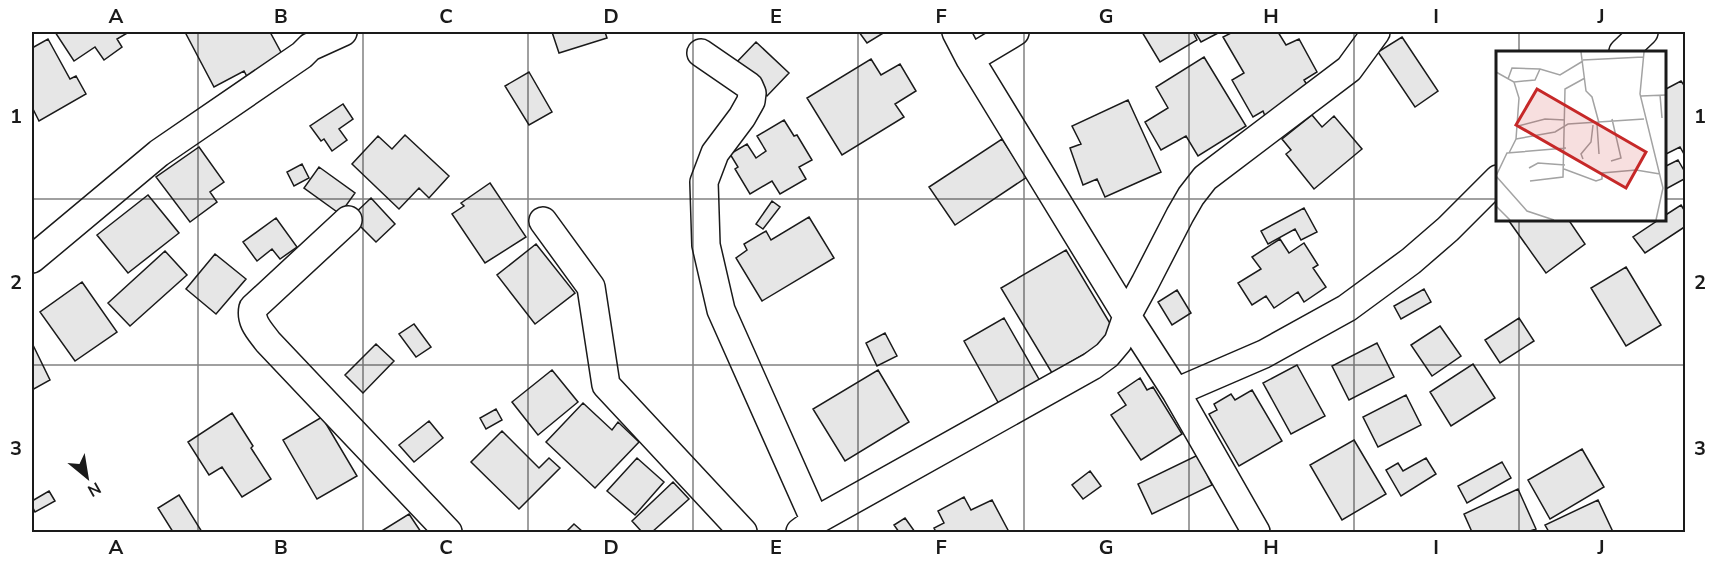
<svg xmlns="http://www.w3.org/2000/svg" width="1717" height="564" font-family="'Nunito Sans',sans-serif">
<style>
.building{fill:#e6e6e6;stroke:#1a1a1a;stroke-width:1.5}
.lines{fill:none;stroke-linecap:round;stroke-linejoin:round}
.street-casing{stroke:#1a1a1a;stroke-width:30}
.street{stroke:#fff;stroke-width:27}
.grid{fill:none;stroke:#1a1a1a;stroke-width:1.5;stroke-opacity:0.55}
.inset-road{fill:none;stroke:#a3a3a3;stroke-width:1.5}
.view{fill:#c62828;fill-opacity:0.15;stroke:#c62828;stroke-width:3}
.inset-edge{fill:none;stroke:#1a1a1a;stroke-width:3}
.neatline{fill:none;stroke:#1a1a1a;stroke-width:2}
.grid-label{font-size:20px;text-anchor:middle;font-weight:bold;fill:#1a1a1a}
</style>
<rect width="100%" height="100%" fill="#fff"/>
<path class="building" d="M55,32H129L117,39L122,47L104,60L95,47L74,61Z
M185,32H270L289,67L252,86L244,71L214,87Z
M552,32H605L607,38L559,53Z
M859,32H885L867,43Z
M1142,32H1193L1197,40L1160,62Z
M1195,32H1220L1201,42Z
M1233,32H1278L1286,45L1299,39L1317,72L1304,80L1310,90L1265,116L1263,111L1253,117L1232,80L1244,73L1223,37Z
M1402,37L1438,91L1415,107L1378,52Z
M48,39L70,79L76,76L86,94L39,121L32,107V48Z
M756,42L789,73L767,96L734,65Z
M1204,57L1246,126L1198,156L1186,136L1161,150L1145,122L1168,108L1156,87Z
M871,59L881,75L900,64L916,91L895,104L904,117L842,155L807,98Z
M529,72L552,112L529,125L505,86Z
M1681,81L1686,88V153L1684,154L1680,147L1664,155V90Z
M1128,100L1161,172L1105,197L1097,179L1083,185L1070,148L1081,144L1072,126Z
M343,104L353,119L339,129L347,140L332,151L324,139L321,141L310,126Z
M1312,115L1322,127L1334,116L1362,149L1314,189L1286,154L1291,150L1282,139Z
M784,120L794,136L797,135L812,160L799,167L806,179L780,194L772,181L750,194L735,169L738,167L730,154L747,144L756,158L766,151L757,136Z
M405,135L449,176L429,198L419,188L399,209L352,164L378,136L392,149Z
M1002,139L1027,177L955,225L929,187Z
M199,147L224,182L210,192L217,202L190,222L156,177Z
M1678,160L1686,174V178L1664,190V167Z
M302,164L309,178L294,186L287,172Z
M319,167L355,193L340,214L304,188Z
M490,183L526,237L485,263L452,214L464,206L461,203Z
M148,195L179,233L128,273L97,235Z
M371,198L395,224L376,242L351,217Z
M772,201L780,207L763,229L756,224Z
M1681,205L1686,213V226L1645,253L1633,237L1660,219H1664V216Z
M1304,208L1317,232L1301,240L1295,229L1268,244L1261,231Z
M809,217L834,258L762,301L736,258L747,250L744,244L766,231L771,240Z
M276,218L297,247L280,259L272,249L257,261L243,242Z
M1511,219H1568L1585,244L1546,273L1509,221Z
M1280,239L1289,253L1304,243L1318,265L1313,268L1326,287L1304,302L1298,292L1274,308L1266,296L1252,305L1238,283L1261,269L1252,257Z
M536,244L575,293L535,324L497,275Z
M1066,250L1117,335L1052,373L1001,288Z
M165,251L187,275L130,326L108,303Z
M215,254L246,279L216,314L186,289Z
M1626,267L1661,325L1626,346L1591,288Z
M82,282L117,332L75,361L40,312Z
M1424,289L1431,302L1401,319L1394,306Z
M1177,290L1191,313L1172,325L1158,302Z
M1004,318L1040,381L999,404L964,341Z
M1519,318L1534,341L1500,363L1485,340Z
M414,324L431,347L416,357L399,334Z
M1440,326L1461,356L1432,376L1411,345Z
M885,333L897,356L877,366L866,343Z
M32,343L50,380L32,390Z
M1377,343L1394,377L1349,400L1332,366Z
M376,344L394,361L363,393L345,375Z
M1473,364L1495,398L1451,426L1430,392Z
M1297,365L1325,416L1291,434L1263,383Z
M552,370L578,402L538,435L512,402Z
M878,370L909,422L845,461L813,409Z
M1140,378L1147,390L1153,387L1182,434L1141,460L1111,415L1126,405L1118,393Z
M1252,390L1282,441L1239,466L1209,414L1217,410L1214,404L1231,394L1235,400Z
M1406,395L1421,425L1378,447L1363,417Z
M583,403L612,430L618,422L639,442L595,488L546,442Z
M496,409L502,420L486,429L480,418Z
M232,413L253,446L251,448L271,479L242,497L222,467L209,475L188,442Z
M322,417L357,476L317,499L283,440Z
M429,421L443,438L414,462L399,445Z
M502,431L539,468L549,458L560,468L519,509L471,462Z
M1354,440L1386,494L1342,520L1310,465Z
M1582,449L1604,487L1550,519L1528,480Z
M1198,455L1212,485L1152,514L1138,484Z
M637,458L664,482L635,515L607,491Z
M1426,458L1436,474L1401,496L1386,470L1398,463L1403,471Z
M1502,462L1511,478L1467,503L1458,486Z
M1090,471L1101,486L1083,499L1072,485Z
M673,482L689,499L652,532H642L632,521Z
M1518,489L1536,529L1527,532H1472L1464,514Z
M49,491L55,501L35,512L32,506V501Z
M179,495L202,532H173L158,508Z
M964,497L971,510L992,500L1009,532H936L934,528L944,523L938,511Z
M1598,500L1613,532H1549L1545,525Z
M409,514L421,532H380Z
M905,518L915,532H899L894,525Z
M574,524L583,532H566Z"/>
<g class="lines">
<g class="street-casing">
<path id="street" d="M956,32L970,59L1127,316L1176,392L1256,532
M1623,52L1644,32
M701,53L749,86L752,93L751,101L742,117L715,153L704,182L706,245L721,310L815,521
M970,59L1015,32
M348,220L253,308C250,322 260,331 268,342L448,532
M543,221L591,287L606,385L743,532
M32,259L159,153L302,55L310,47L343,32
M1176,392L1264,354L1347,308L1411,261L1448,229L1498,179
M800,532L815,521L1092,366L1107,355L1118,342L1127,316L1145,283L1180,215L1191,196L1205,178L1349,69L1376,32"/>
</g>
<use href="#street" class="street"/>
</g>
<path class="grid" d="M198,32V532M363,32V532M528,32V532M693,32V532M858,32V532M1024,32V532M1189,32V532M1354,32V532M1519,32V52M32,199H1498M1664,199H1686M1519,219V532M32,365H1686"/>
<g transform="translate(1496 51)">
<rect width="170" height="170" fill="#fff"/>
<path class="inset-road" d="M85,1L90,40L96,46L103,72M148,1L144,43L167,137L160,169M87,9L147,6M0,21L18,31L23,47L20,88L13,102M12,28L16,17L44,18L64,24L87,10M18,31L39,29L44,18M164,44L166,67M145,45L170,44M101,73L103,103M22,75L49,68L69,69M20,88L59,81L72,73L148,68M87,108L85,103L95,91L97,74M115,110L125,107L116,68M33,117L42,112L69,114M68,118L100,130L106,128V122L140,119L164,123M0,125L11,102L70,97M0,125L31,160L58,169M34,130L67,126L69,38L89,27M0,155L14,169"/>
<path class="view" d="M41,38L150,101L130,137L20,74Z"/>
<rect width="170" height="170" class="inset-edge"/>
</g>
<rect width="1717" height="564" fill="none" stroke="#ffffff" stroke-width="66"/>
<g transform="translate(87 477) rotate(150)" stroke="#ffffff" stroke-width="4.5" paint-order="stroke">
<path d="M0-4.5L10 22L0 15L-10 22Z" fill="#1a1a1a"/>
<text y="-9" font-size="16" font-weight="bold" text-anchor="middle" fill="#1a1a1a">N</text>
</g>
<rect x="33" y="33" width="1651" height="498" class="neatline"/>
<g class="grid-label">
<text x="116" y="23">A</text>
<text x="281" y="23">B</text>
<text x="446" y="23">C</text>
<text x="611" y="23">D</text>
<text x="776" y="23">E</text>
<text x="941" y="23">F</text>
<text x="1106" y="23">G</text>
<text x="1271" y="23">H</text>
<text x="1436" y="23">I</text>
<text x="1601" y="23">J</text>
<text x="16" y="123">1</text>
<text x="1700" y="123">1</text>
<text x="16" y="289">2</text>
<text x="1700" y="289">2</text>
<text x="16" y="455">3</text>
<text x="1700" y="455">3</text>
<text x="116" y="554">A</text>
<text x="281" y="554">B</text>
<text x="446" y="554">C</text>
<text x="611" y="554">D</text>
<text x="776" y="554">E</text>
<text x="941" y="554">F</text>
<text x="1106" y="554">G</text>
<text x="1271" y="554">H</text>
<text x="1436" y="554">I</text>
<text x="1601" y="554">J</text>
</g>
</svg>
